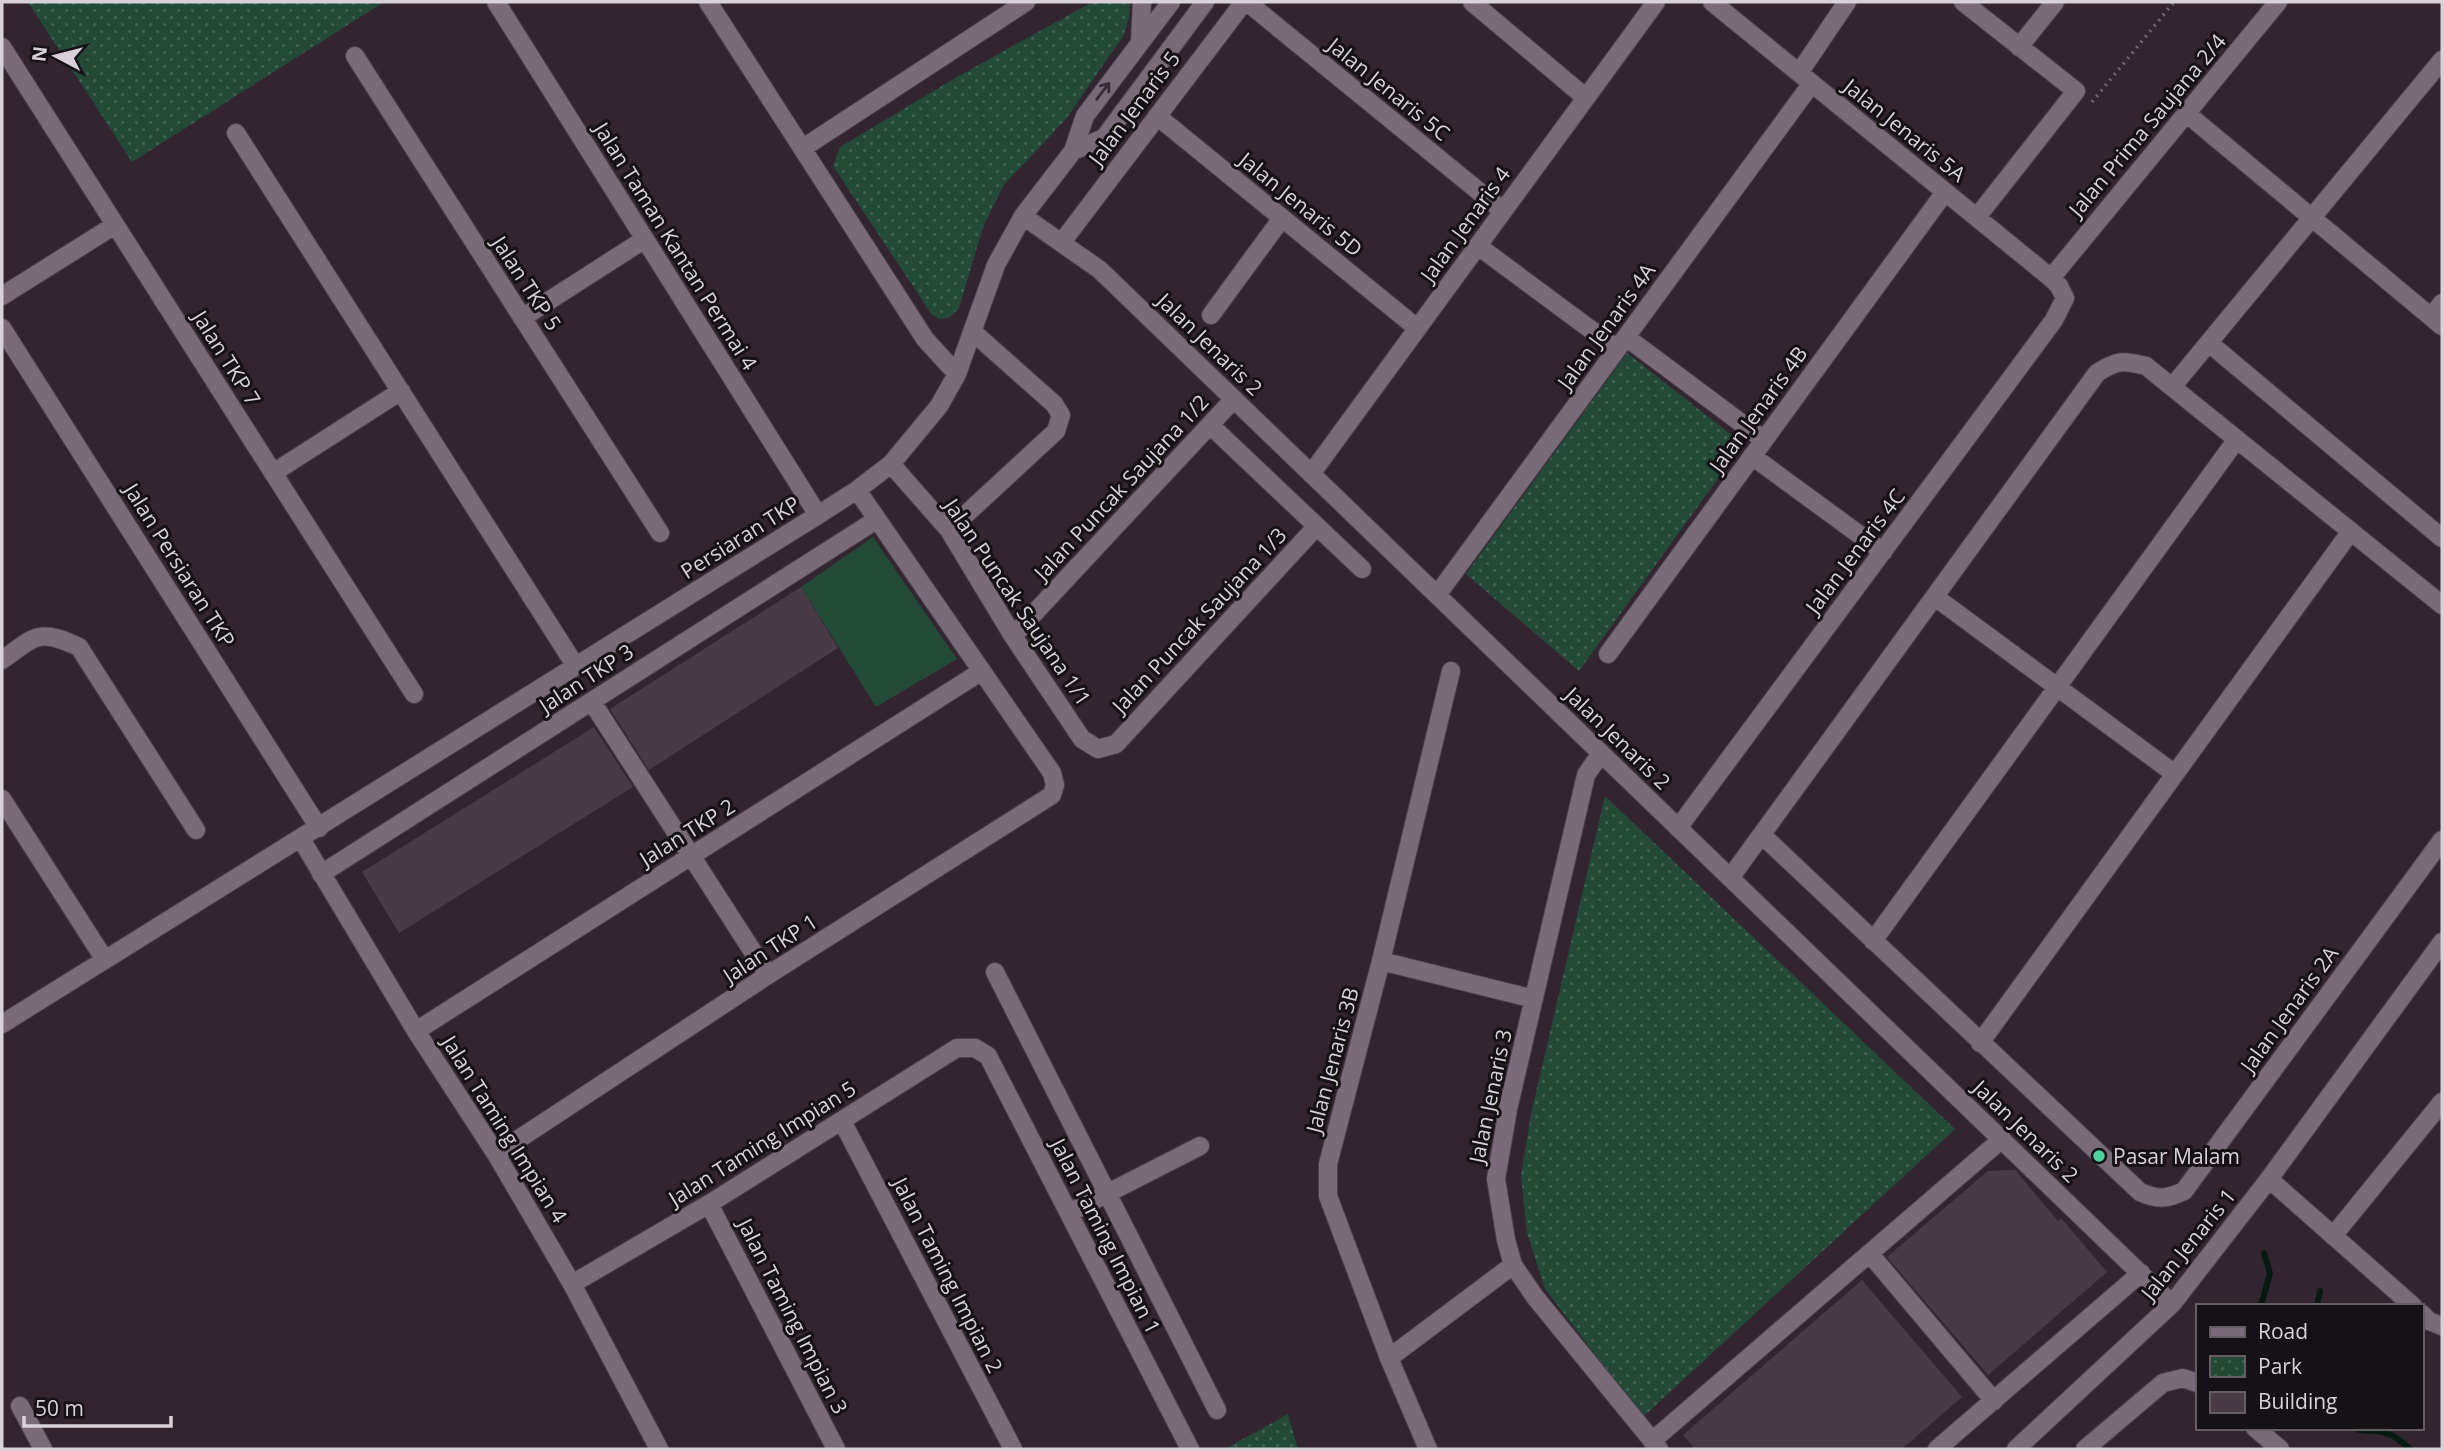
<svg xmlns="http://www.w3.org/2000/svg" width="2444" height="1451" font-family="'Open Sans',sans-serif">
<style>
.green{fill:#234937}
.park{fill:url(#park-dots)}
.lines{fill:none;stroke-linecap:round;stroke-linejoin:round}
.stream{stroke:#061a11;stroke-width:6}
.building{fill:#483b46}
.minor-casing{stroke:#4b414a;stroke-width:20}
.path{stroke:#716670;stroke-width:3.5;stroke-dasharray:2 5;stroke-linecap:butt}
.minor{stroke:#796b77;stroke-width:18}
.oneway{stroke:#342c32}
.poi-dot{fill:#4bd49b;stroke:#161115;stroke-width:2.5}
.labels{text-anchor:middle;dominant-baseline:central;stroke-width:6;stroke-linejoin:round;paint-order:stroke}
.street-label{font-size:21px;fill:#d9d1d8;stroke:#161115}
.poi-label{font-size:21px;fill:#d9d1d8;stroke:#161115;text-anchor:start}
</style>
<defs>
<pattern id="park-dots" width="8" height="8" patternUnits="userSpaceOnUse" patternTransform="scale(1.75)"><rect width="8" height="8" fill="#234937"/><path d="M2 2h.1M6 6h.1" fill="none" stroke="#426253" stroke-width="1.8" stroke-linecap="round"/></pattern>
</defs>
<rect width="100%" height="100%" fill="#322530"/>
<path class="green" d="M873,537L957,659L876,707L801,587Z"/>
<path class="park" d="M28,2H384L132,162Z
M1092,2H1130L1129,18L1123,37L1112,52L1066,119L1003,186L983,227L959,308L950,317L940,319L932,315L833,166L840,147L957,77Z
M1627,353L1743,444L1579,671L1466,574Z
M1605,796L1955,1129L1643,1417L1545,1289L1527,1233L1521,1176L1531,1114Z
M1288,1414L1298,1449H1225Z"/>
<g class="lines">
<path class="stream" d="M2261,1306L2270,1273L2264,1253
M2317,1306L2320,1291
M2354,1428C2362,1432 2370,1430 2378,1431C2392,1433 2401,1441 2410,1449"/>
</g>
<path class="building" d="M801,587L838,648L649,770L610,709Z
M594,727L633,787L399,933L362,872Z
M2015,1170L2058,1221L2061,1218L2107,1272L1988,1375L1887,1257L1988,1171Z
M1862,1280L1962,1397L1902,1449H1695L1683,1435Z"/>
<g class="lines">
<g class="minor-casing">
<path id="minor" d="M496,2L818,515
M708,2L925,339L957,374
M1247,2L1503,211
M1472,2L1586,98
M1963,2L2076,91L1977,217
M1140,42L1142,2
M2,47L414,694
M2019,47L2055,2
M355,56L660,533
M1799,73L1847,2
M2186,113L2442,326
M1157,116L1417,328
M236,133L575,665
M803,148L1026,2
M1073,151L1104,138L1205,2
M1023,216L1100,270L2172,1304
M1062,242L1244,2
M1478,246L1617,349
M2051,278L2278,2
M2,296L115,225
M1211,315L1282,218
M2431,317L2442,303
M522,318L645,239
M2,328L319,828
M1626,337L1764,440
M2209,343L2442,538
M2172,387L2442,60
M1210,425L1362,569
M1752,456L1883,552
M891,464L949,530L1013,636L1082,739L1098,749L1116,744L1316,527
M273,473L401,391
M1311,474L1656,2
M949,530L1056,431L1061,415L1054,404L973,332
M1437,595L1812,83
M1935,597L2175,774
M1013,636L1234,399
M1608,654L1945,192
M2,660C36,636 38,628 79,647L196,830
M592,702L768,975
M1601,753L1586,775L1508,1109L1496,1179L1506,1240L1513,1265L1535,1297L1659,1449
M2,799L105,960
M1678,828L2054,320L2065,298L2059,286L2051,278L1712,2
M1762,835L2140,1192C2158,1200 2167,1199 2184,1191L2442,840
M301,839L416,1031L496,1154L572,1284L659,1449
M321,874L876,520
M1730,878L2097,373C2117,360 2123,360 2146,366L2442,605
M1873,941L2237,439
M1381,961L1534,999
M995,972L1217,1410
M2,1024L818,515L857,490L891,464L939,406L957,374L996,265L1023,216L1073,151L1085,116L1171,2
M416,1031L982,671
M1980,1043L2351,531
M842,1121L1013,1449
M496,1154L768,975L1052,795L1055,785L1052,773L857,490
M2269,1179L2413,1306
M709,1204L836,1449
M1069,1213L1200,1146
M2333,1236L2442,1102
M1870,1254L1994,1401
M572,1284L709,1204L957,1048H975L988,1056L1190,1449
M2421,1313L2429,1321L2442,1326
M1389,1358L1513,1265
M20,1406L43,1449
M2255,1428L2280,1449
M1652,1441L2002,1139
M1428,1449L1389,1358L1328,1196V1164L1381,961L1451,671
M1937,1449L2141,1273
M2016,1449L2172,1304L2269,1179L2442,942
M2085,1449L2163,1383L2183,1378L2197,1383"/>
</g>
<path class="path" d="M2092,102L2174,2"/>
<use href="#minor" class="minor"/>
</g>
<defs><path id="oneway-shaft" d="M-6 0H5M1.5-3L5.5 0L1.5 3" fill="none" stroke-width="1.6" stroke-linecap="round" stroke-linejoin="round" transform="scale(1.75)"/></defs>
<use class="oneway" href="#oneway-shaft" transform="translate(1103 91) rotate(-53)"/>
<circle class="poi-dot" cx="2099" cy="1156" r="7"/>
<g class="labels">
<g class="street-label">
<text transform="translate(1389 89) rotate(39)">Jalan Jenaris 5C</text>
<text transform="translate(1134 108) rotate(-53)">Jalan Jenaris 5</text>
<text transform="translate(2147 125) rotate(-50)">Jalan Prima Saujana 2/4</text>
<text transform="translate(1905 130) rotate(39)">Jalan Jenaris 5A</text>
<text transform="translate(1301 204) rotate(39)">Jalan Jenaris 5D</text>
<text transform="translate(1465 224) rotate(-54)">Jalan Jenaris 4</text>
<text transform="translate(676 246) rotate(58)">Jalan Taman Kantan Permai 4</text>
<text transform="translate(527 283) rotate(57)">Jalan TKP 5</text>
<text transform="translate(1606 326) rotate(-54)">Jalan Jenaris 4A</text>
<text transform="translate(1210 344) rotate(44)">Jalan Jenaris 2</text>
<text transform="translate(227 358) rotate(58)">Jalan TKP 7</text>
<text transform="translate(1758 409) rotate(-54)">Jalan Jenaris 4B</text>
<text transform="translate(1121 487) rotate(-47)">Jalan Puncak Saujana 1/2</text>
<text transform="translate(740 537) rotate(-32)">Persiaran TKP</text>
<text transform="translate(1855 551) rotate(-53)">Jalan Jenaris 4C</text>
<text transform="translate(180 565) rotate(58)">Jalan Persiaran TKP</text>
<text transform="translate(1018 602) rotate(56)">Jalan Puncak Saujana 1/1</text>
<text transform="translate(1199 620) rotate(-47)">Jalan Puncak Saujana 1/3</text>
<text transform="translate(586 678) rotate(-33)">Jalan TKP 3</text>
<text transform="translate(1618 738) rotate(44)">Jalan Jenaris 2</text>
<text transform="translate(687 832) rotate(-32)">Jalan TKP 2</text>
<text transform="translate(770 948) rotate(-33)">Jalan TKP 1</text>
<text transform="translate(2289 1009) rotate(-54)">Jalan Jenaris 2A</text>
<text transform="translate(1332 1060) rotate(-75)">Jalan Jenaris 3B</text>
<text transform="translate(1490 1096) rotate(-78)">Jalan Jenaris 3</text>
<text transform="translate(505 1129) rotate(58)">Jalan Taming Impian 4</text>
<text transform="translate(2026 1131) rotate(44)">Jalan Jenaris 2</text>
<text transform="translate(762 1143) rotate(-32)">Jalan Taming Impian 5</text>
<text transform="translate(1106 1236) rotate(63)">Jalan Taming Impian 1</text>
<text transform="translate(2188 1244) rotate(-51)">Jalan Jenaris 1</text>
<text transform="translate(948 1275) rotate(63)">Jalan Taming Impian 2</text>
<text transform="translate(793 1316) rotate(63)">Jalan Taming Impian 3</text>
</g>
<g class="poi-label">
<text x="2113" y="1156">Pasar Malam</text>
</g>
</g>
<rect width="2444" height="1451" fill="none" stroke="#d9d1d8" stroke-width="7"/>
<rect x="2196" y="1304" width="228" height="126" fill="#161115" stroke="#645e63" stroke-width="2"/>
<rect x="2210" y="1327" width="35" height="10" fill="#796b77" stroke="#645e63" stroke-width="2"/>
<text x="2258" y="1339" font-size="21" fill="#d9d1d8">Road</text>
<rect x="2210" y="1356" width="35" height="21" fill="url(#park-dots)" stroke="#645e63" stroke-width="2"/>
<text x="2258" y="1374" font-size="21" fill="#d9d1d8">Park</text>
<rect x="2210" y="1392" width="35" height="21" fill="#483b46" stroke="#645e63" stroke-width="2"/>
<text x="2258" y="1409" font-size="21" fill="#d9d1d8">Building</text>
<g transform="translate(56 56) rotate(277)" stroke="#161115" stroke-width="5" paint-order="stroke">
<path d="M0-5L12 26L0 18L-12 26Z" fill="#d9d1d8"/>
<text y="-10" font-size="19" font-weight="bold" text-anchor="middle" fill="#d9d1d8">N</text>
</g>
<path d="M24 1416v10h147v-10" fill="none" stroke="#d9d1d8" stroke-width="3.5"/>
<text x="35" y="1416" font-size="21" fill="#d9d1d8" stroke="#161115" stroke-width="5" paint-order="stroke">50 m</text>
</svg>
